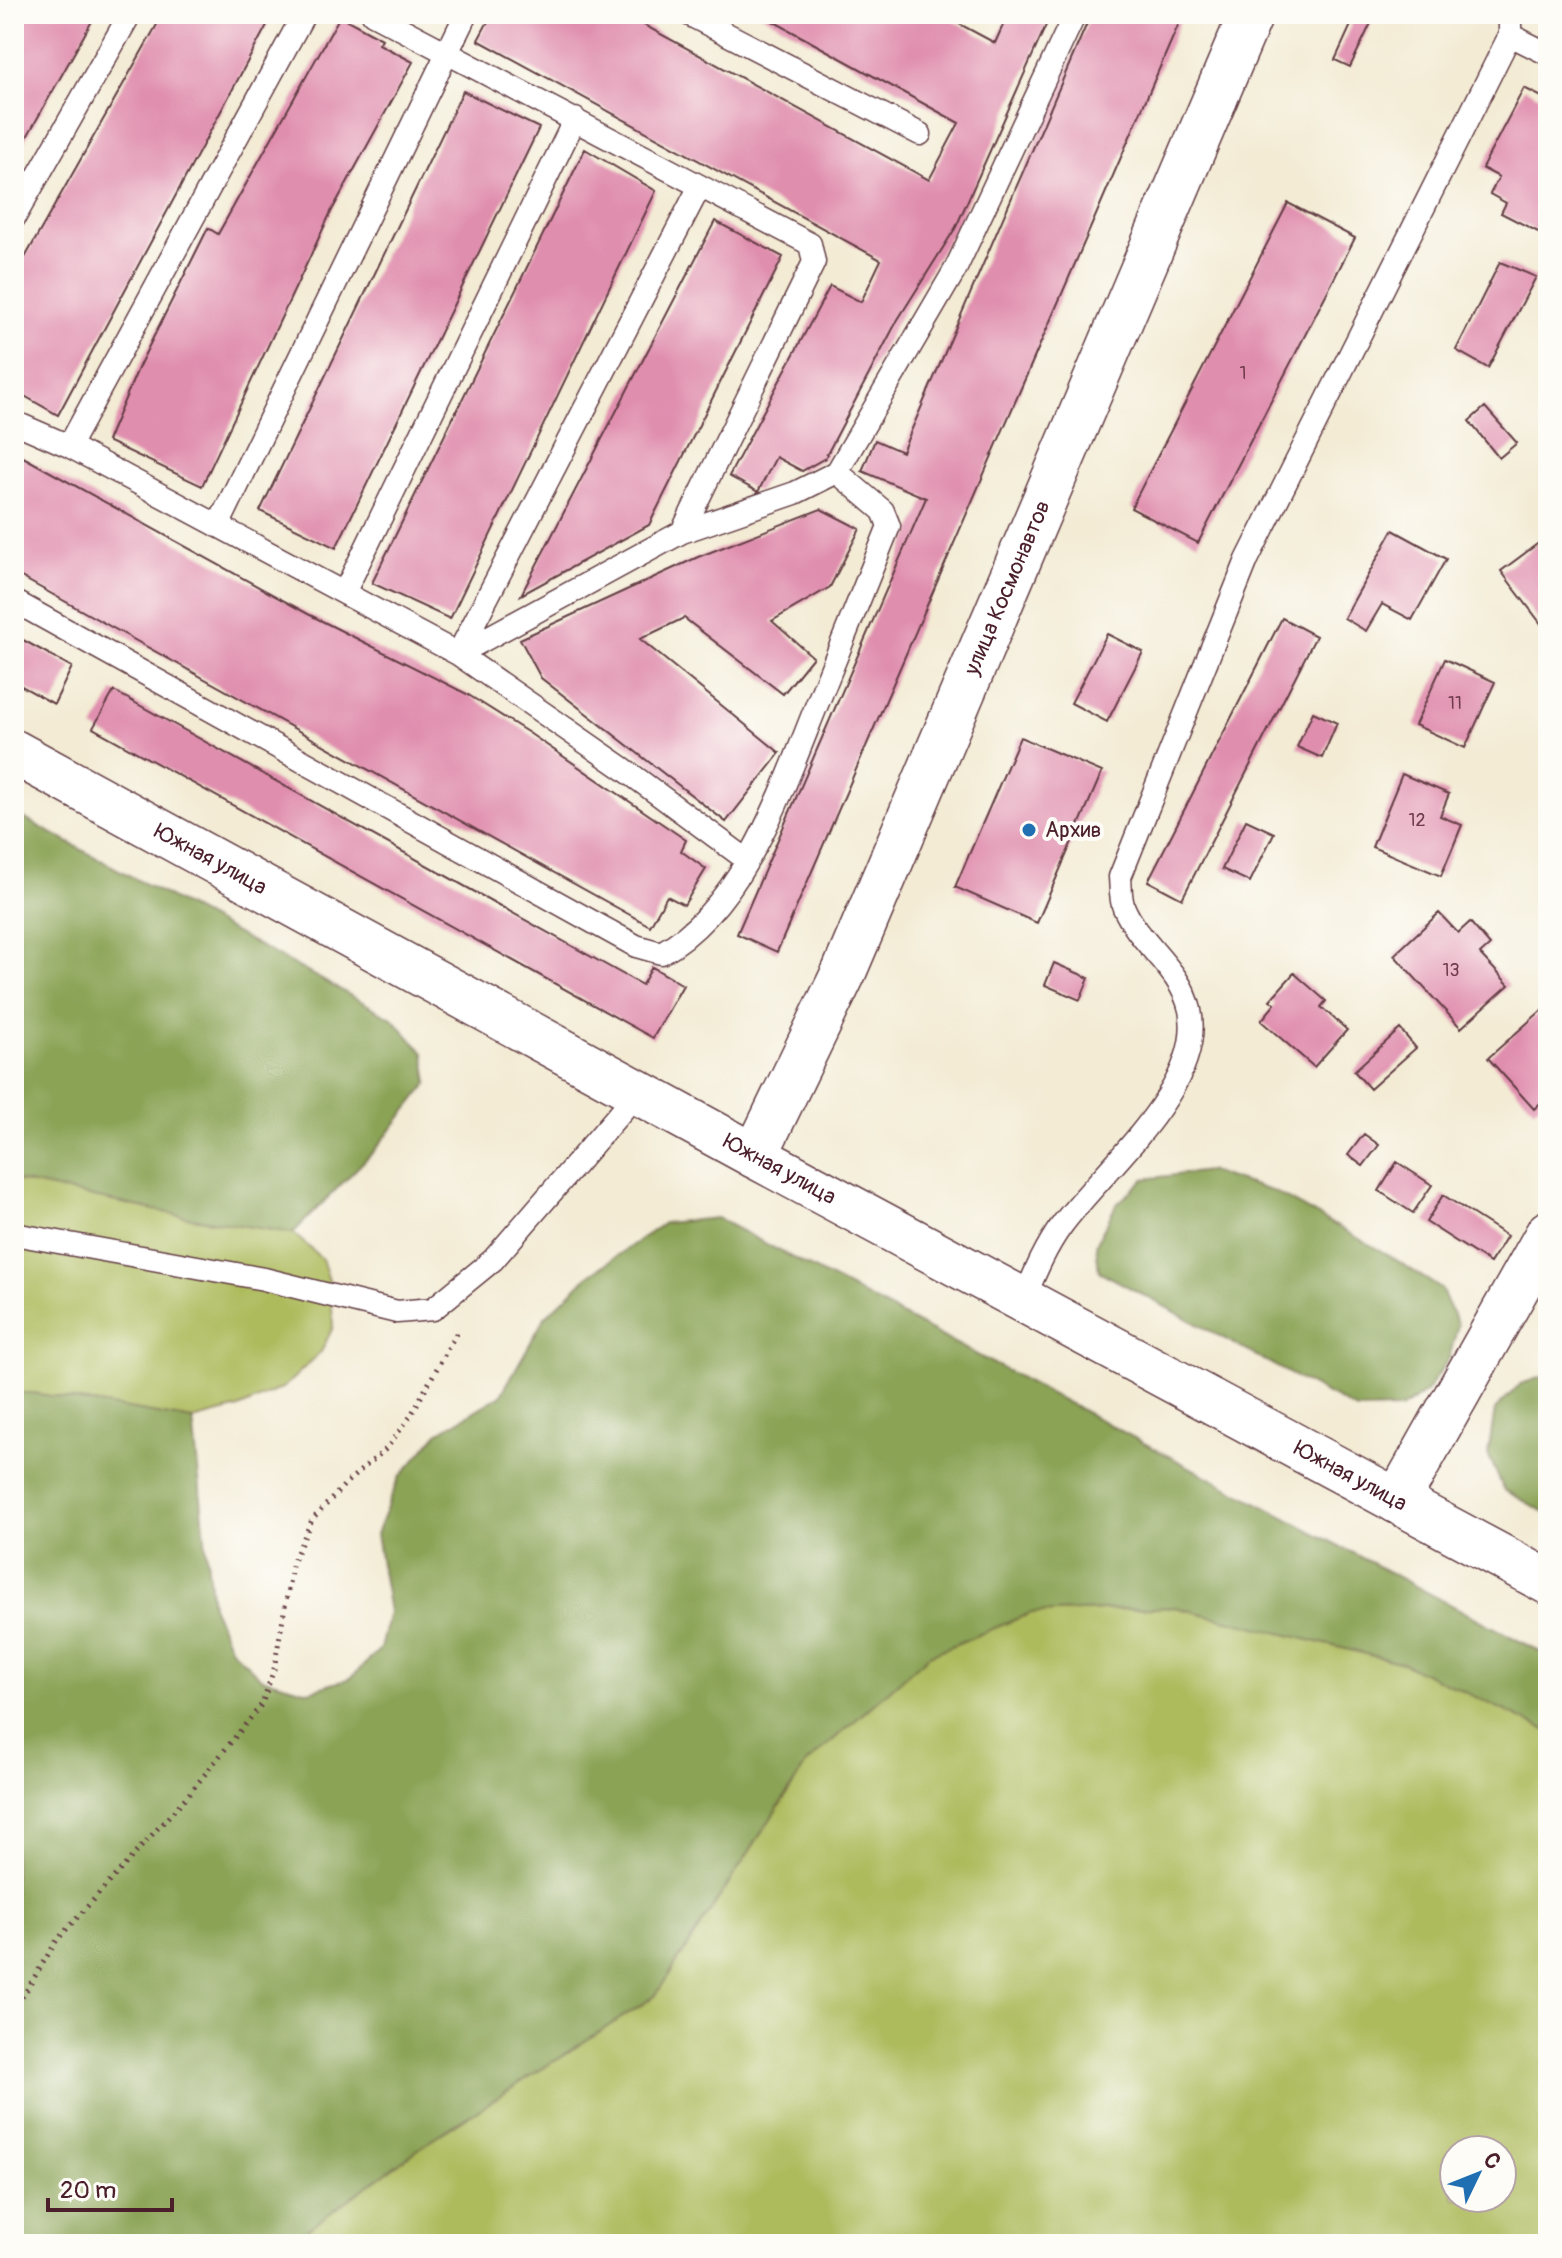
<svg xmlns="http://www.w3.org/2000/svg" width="1562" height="2258" font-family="Pangolin,sans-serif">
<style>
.green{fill:#aebb5d;stroke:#7c6d44;stroke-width:2;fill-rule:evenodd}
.forest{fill:#8aa354;stroke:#6a6140;stroke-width:2}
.building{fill:#e08eae}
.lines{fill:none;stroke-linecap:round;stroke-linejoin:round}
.lane-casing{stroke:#633e44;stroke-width:25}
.street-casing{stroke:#633e44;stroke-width:47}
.secondary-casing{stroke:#633e44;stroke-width:47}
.path{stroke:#633e44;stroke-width:5;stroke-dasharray:2 6;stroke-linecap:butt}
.lane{stroke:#fff;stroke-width:22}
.street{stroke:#fff;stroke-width:44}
.secondary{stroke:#fff;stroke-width:44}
.poi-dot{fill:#1f6fb2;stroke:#fdfcf7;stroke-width:3}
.labels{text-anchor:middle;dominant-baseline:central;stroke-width:8;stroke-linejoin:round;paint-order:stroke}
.number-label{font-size:18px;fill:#703b4c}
.street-label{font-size:22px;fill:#4a1f2b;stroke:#fdfcf7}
.poi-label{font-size:22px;fill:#4a1f2b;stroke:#fdfcf7;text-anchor:start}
</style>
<rect width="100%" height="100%" fill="#fdfcf7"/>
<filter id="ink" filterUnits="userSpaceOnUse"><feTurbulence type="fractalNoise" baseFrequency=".0125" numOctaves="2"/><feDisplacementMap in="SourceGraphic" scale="16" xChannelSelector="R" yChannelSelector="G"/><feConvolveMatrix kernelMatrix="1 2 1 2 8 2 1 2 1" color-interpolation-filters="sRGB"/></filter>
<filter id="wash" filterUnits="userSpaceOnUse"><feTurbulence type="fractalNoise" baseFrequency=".006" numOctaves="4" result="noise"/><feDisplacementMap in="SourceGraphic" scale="32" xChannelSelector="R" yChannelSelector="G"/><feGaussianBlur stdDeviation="1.8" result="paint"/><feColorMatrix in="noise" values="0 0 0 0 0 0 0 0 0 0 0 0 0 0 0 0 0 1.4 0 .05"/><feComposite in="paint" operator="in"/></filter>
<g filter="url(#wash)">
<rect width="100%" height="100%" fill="#f3ebd4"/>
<path class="green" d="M14,1180L192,1218L293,1233L322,1259L331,1287L333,1327L321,1352L284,1387L239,1408L193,1420L33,1393H14Z
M1175,1607L1403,1663L1548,1731V2244H287L431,2140L655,1996L807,1763L929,1655L1031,1613ZM1454,2150H1502V2198H1454Z"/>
<path class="forest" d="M14,813L392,1018L424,1053L428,1083L374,1151L293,1233L192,1218L14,1180Z
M1208,1171L1275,1192L1392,1257L1441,1289L1458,1325L1449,1358L1426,1392L1400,1409L1357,1410L1099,1271L1096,1244L1116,1205L1144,1179Z
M717,1218L1548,1656V1731L1403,1663L1175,1607L1031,1613L929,1655L807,1763L655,1996L431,2140L287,2244H14V1393H33L193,1420L212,1606L231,1649L261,1678L309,1691L351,1678L380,1649L389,1612L376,1534L399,1478L438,1433L501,1395L545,1317L587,1277L664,1223Z
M1548,1375V1514L1504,1490L1488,1454L1495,1410L1520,1384Z"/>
<g id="blocks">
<path class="building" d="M14,14H96L14,160Z
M163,14H273L58,415L14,390V277Z
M492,14H624L929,180L959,123L760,14H941L995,43L1008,14H1051L956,227L897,321L825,458L802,471L776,457L758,492L729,476L830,286L861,302L881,260L478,40Z
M1091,14H1183L777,952L737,934L926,498L862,471L875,440L902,452Z
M1356,14L1374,17L1350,67L1335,60Z
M340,16L382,39L379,44L413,62L331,212L202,486L107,441L140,364L208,228L218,234Z
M1524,88L1548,100V237L1501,213L1506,203L1490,194L1499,177L1482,168Z
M463,91L539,128L336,548L260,511Z
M585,149L656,191L450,619L372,583Z
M1288,203L1355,238L1198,543L1131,508Z
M715,221L783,257L649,525L521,595Z
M1500,262L1536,277L1488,368L1456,350Z
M1485,407L1517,443L1499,458L1469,421Z
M14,452L308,614L467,694L529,733L686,840L681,851L706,869L684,905L667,896L650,926L14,573Z
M821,509L860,529L830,587L772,621L813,657L783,694L684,618L640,639L780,753L726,822L541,678L520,639L698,557Z
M1393,530L1446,559L1412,620L1382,604L1366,631L1344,618Z
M1548,536V633L1501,571Z
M1282,618L1316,636L1182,899L1148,881Z
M1107,634L1143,652L1107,722L1071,703Z
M14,635L72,667L54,704L14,682Z
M1445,659L1495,682L1465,748L1415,725Z
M114,691L642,985L652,967L683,985L653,1038L93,728Z
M1313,712L1337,723L1322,758L1297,747Z
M1020,737L1102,772L1037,923L955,887Z
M1402,774L1449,794L1440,816L1462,825L1441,876L1372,847Z
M1246,820L1274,833L1250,882L1222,869Z
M1439,913L1458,933L1470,922L1490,945L1480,954L1509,985L1461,1028L1394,955Z
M1054,963L1089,978L1080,1000L1045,985Z
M1294,973L1326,1001L1321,1007L1347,1030L1314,1067L1261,1021L1275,1004L1270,1000Z
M1543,1009L1548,1014V1096L1534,1109L1488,1058Z
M1400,1029L1416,1048L1370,1089L1354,1071Z
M1364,1134L1379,1145L1363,1166L1348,1155Z
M1397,1162L1432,1185L1413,1213L1379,1191Z
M1443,1195L1507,1236L1490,1263L1426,1222Z"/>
</g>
</g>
<g filter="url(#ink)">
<use href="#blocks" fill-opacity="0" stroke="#633e44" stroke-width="2"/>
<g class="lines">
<g class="lane-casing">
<path id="lane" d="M373,14L810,244L814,262L682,532L458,654L624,769L747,860
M688,14L920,134
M1510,14V35
M14,218L130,14
M14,422L69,446L458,654L700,186
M69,446L304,14
M218,526L466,14
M682,532L795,493L837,472
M344,593L575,119
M14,601L636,946L661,953C746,906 785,782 820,697C843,640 866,583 889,526L883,511L837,472L955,270L1075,14
M14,1234L264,1279L397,1312L433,1309L493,1260L638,1092
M1023,1301C1034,1275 1045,1248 1062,1225C1104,1168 1206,1086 1190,1010C1181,969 1140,945 1124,908C1120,899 1121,887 1120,877L1247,560L1510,35L1548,54"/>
</g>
<g class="street-casing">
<g id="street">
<path id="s1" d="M755,1156L844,972L1251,14"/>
<path d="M1397,1501L1548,1233"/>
</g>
</g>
<g class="secondary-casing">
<g id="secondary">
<path id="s2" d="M14,752L755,1156L1548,1582"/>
</g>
</g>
<path class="path" d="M14,2011L57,1940L188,1795L262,1704L274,1669L293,1561L312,1520L347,1482L386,1449L410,1417L457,1332"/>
<use href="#lane" class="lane"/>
<use href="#street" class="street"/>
<use href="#secondary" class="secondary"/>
</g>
</g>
<circle class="poi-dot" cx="1029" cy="830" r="8"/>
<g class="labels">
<g class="number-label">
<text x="1243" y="373">1</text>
<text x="1455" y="703">11</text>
<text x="1417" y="820">12</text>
<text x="1451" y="970">13</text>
</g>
<g class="street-label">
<text stroke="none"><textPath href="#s1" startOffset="622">улица Космонавтов</textPath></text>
<text stroke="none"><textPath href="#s2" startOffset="224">Южная улица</textPath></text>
<text stroke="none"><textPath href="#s2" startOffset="872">Южная улица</textPath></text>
<text stroke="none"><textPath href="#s2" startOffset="1520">Южная улица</textPath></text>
</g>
<g class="poi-label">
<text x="1045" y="830">Архив</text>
</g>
</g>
<rect width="1562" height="2258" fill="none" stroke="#fdfcf7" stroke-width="48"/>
<g transform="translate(1478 2174) rotate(47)"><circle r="38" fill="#fdfcf7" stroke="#b5a4a5" stroke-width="2"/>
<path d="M0-6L14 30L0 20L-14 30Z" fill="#1f6fb2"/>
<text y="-12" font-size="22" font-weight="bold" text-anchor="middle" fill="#4a1f2b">С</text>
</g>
<path d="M48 2198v12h124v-12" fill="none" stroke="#4a1f2b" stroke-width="4"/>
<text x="60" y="2198" font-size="24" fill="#4a1f2b" stroke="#fdfcf7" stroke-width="6" paint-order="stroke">20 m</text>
</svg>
